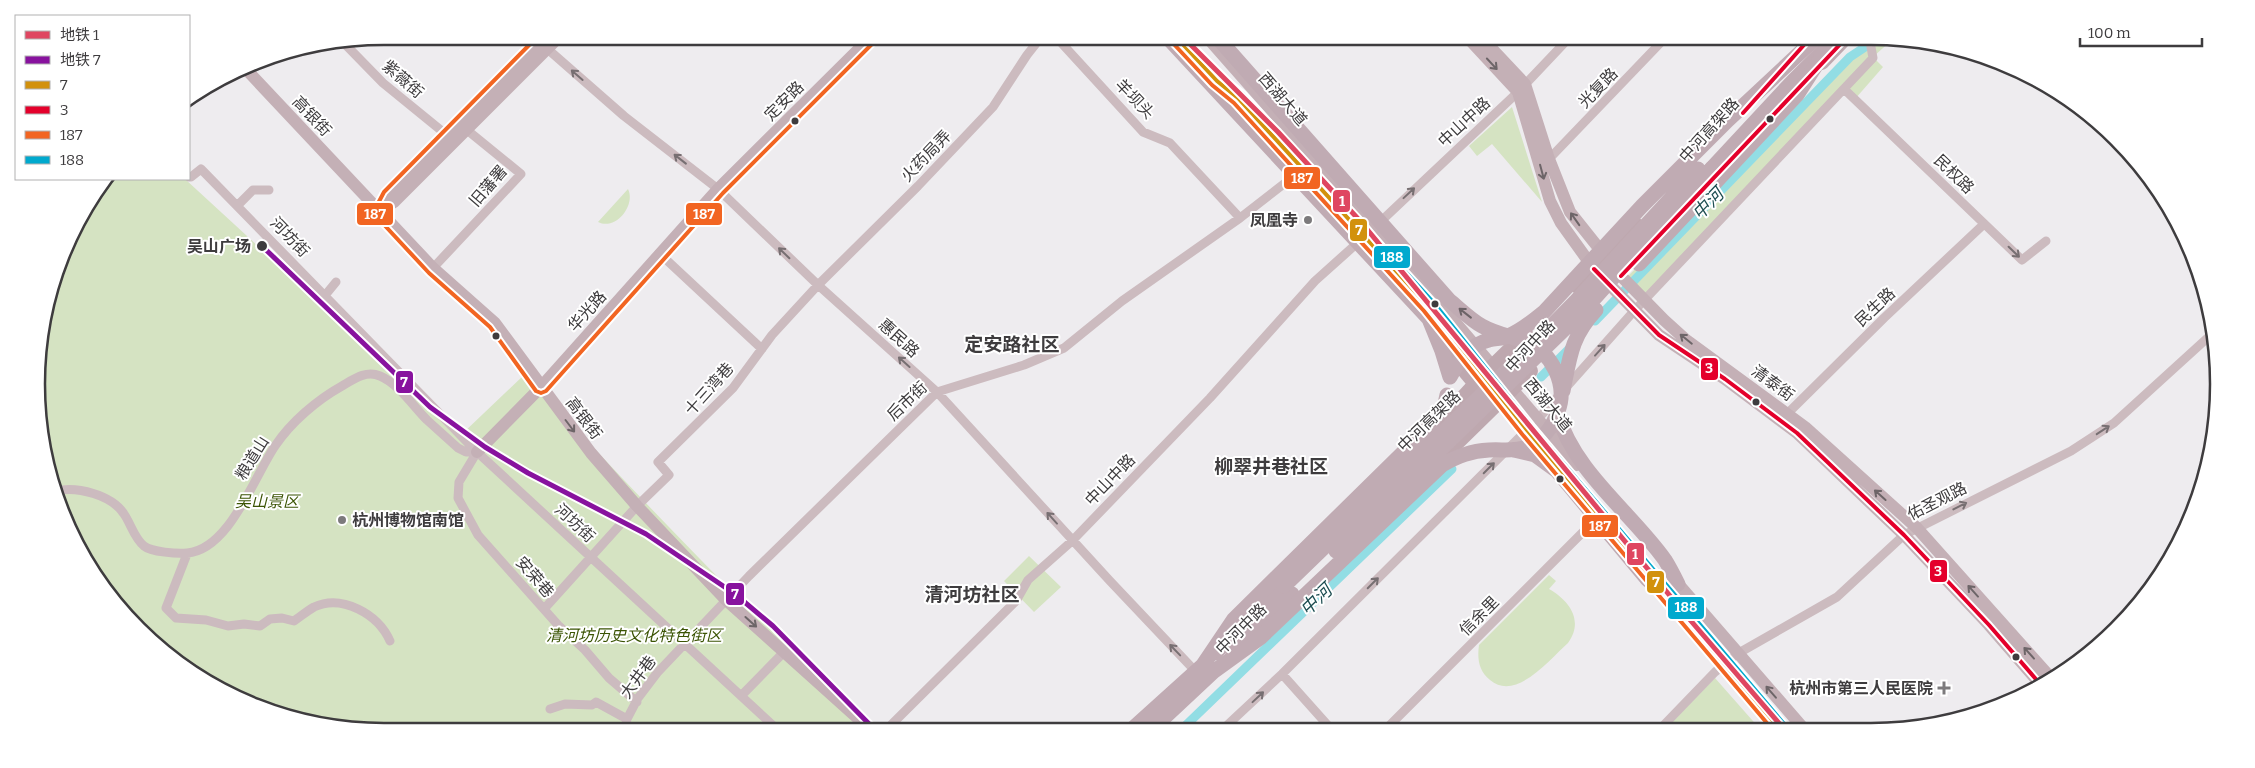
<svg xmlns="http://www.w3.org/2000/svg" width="2255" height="768" font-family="Bitter,'Noto Sans SC',serif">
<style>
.green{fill:#d5e3c2}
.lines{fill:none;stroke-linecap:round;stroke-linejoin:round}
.canal{stroke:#92dde4;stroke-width:9}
.street{stroke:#ccbbbf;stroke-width:9}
.secondary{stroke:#c4b0b6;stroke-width:12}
.primary{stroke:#bea8af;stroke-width:14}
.highway{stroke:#c0abb3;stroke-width:15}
.highway-bridge{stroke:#c0abb3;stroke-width:15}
.bus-1-casing{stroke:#fff;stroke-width:8}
.bus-2-casing{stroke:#fff;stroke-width:8}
.bus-3-casing{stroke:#fff;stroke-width:8}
.bus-4-casing{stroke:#fff;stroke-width:8}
.bus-1{stroke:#d2910c;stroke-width:4}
.bus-2{stroke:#e4002b;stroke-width:4}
.bus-3{stroke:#f26522;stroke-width:4}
.bus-4{stroke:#00a9ce;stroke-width:4}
.metro-1-casing{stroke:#fff;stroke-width:9}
.metro-2-casing{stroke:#fff;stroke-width:9}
.metro-1{stroke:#df4661;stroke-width:5}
.metro-2{stroke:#88129e;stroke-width:5}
.oneway{stroke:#6d6568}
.oneway2{stroke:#776f72}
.oneway3{stroke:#6c6367}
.bus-dot{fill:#3e3c3e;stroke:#fff;stroke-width:2}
.poi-dot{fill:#7c7a7c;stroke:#fff;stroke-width:2}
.labels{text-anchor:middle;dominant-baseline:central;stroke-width:4;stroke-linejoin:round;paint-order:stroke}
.street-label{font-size:16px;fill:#3e3c3e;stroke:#fff}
.poi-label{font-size:16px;font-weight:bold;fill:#3e3c3e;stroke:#fff;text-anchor:end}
.stop-label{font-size:16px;font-weight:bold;fill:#3e3c3e;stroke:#fff;text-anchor:end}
.park-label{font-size:16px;font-style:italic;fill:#3b5404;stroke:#fff}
.water-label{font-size:18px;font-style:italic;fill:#1d4d51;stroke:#fff}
.quarter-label{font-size:19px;font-weight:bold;fill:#3e3c3e;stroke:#fff}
.rim{fill:none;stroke:#3e3c3e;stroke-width:2.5}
.line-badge{stroke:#fff;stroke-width:2}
.badge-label{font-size:14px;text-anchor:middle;font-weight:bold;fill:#fff}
</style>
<rect width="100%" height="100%" fill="#eeecef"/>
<path class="green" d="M1869,36L1893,39L1873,57L1883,67L1855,99L1844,89L1644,300L1626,278L1850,57L1871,48Z
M1512,107L1542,202L1492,144L1477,156L1469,146Z
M104,179H185L462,434L525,374C639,497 754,620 880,731L384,732L294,720L191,673L138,630L95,577L48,474L37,406L39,339L72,230Z
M628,189C636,205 616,231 598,222Z
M1029,556L1061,587L1034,612L1004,581Z
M1549,575L1556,581L1549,589C1570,601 1584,621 1568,643C1550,659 1516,702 1490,680C1479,671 1477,659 1479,645Z
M1715,678L1760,729H1665Z"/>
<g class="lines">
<path class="canal" d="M1595,321L1850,57L1880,37
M1541,377L1571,347
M1181,730L1452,469"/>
<path class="street" d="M1055,36L1143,132L1170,143L1240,218
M341,40L383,83L448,136
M543,45L624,116L718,189L818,285L937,392L1110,581L1198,674
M1844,89L2022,260L2046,241
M1549,159L1667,36
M189,177H191L201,169L477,452L779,731
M238,205L253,190H269
M1378,224L1518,92L1571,36
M659,253L762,349
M433,268L521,174L467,130
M327,293L336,282
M1788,413L1884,318L1984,224
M477,452L459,482L458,498L478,535L558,625L585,650L609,678L637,702
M56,491C77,486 112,495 124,514C131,524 134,538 144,546C151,552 178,554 187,553C229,550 254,477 275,446C291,422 317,400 342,386C354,379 366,370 380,376C399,384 413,406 427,420C437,429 447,438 458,448L466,452H477
M187,554L166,608L176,618L206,620L228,626L244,624L260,626L270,619L282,618L294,621C300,617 307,611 314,607C342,594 378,614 390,641
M544,609L637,506L669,475L658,462L733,388L772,335L818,285L918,186L993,107L1027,55L1042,36
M1282,674L1332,730
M741,696L784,652
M550,709L565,704L592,705L596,702L627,719
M1660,729L1715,672L1737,654L1837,597L1904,535L2071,451L2114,423L2214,332
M1222,730L1282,674L1538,419L1634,311L1873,58L1869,36
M1385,730L1593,522
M625,731L627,719L638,698L657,673L749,576L937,392L1024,365L1064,348L1122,301L1240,218L1294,176
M885,731L1016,601L1028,580L1072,541L1210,398L1315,281L1354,246"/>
<path class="secondary" d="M1206,36L1374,227L1577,465
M1466,36L1518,92L1550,201L1561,223L1594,269L1659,335L1725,379L1797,433L1904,535L1989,625L2041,685
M1480,36L1525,84L1549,159L1570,212L1621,276L1664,320L1685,339L1805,427L1917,528L2051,678
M244,67L433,268L495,323L591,453L637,506L725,599L872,731
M1209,73L1238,98L1429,307L1560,469
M382,207L388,196L547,36
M380,211L394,202L560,36
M477,452L541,387L718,189L872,36
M1673,578L1804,729
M1660,588L1780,729"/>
<path class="primary" d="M1822,63L1848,36
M1576,286L1637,225
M1440,342L1475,384
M1428,435L1483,375L1526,333
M1434,466L1531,371"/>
<path class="highway" d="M1712,168L1793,81L1838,36
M1557,413C1575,473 1630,511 1665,560C1670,568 1674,576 1678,584
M1514,450L1535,455L1557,471L1647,579L1666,595
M1233,652L1292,594
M1215,653L1284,586"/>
<path class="highway-bridge" d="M1166,36L1429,319L1442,351L1450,377
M1639,264L1797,95L1831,42
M1450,377C1459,360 1469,345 1489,340C1495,338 1502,339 1508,336C1521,331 1533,321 1544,312L1642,206L1728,120L1818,36
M1563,391C1570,356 1571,337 1596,310
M1336,551L1583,311L1712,168
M1284,586L1520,358L1575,302L1698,169
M1131,730L1203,665L1234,619L1427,429L1445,404L1447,395
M1151,730L1213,672L1260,638L1442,465C1458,456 1471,451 1489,450C1502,449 1514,452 1527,447C1542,441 1553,427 1558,411C1568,385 1552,352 1526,342C1511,336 1496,334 1482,326C1471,320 1460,309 1449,300L1216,36"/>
<g class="bus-1-casing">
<path id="bus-1" d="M1175,36L1217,81L1238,98L1429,307L1527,430L1780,729"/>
</g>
<g class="bus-2-casing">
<path id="bus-2" d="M1743,113L1812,36
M1594,269L1659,335L1725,379L1797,433L1904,535L1989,625L2041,685
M1621,276L1848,36"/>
</g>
<g class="bus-3-casing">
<path id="bus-3" d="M538,36L384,192L374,211L375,215L429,273L490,327L536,391L541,393L546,391L723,193L876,40
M1170,40L1212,85L1234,103L1424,311L1522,434L1772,729"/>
</g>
<g class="bus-4-casing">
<path id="bus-4" d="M1184,36L1221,76L1243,94L1434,303L1532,426L1785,725"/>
</g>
<use href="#bus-1" class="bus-1"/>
<use href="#bus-2" class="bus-2"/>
<use href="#bus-3" class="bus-3"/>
<use href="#bus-4" class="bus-4"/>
<g class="metro-1-casing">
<path id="metro-1" d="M1182,36L1278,132L1361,222L1685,614L1784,729"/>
</g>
<g class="metro-2-casing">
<path id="metro-2" d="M262,246L430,407L485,447L528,473L646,534L735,594L773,626L876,731"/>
</g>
<use href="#metro-1" class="metro-1"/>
<use href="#metro-2" class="metro-2"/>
</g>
<defs><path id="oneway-shaft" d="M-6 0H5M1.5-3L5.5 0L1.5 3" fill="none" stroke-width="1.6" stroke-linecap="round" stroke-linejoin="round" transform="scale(1.25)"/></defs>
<g class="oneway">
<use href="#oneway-shaft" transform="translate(1492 64) rotate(47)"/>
<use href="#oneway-shaft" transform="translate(1542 172) rotate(75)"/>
<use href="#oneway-shaft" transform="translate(1575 219) rotate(-125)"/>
<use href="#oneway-shaft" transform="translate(1686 339) rotate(-141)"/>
<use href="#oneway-shaft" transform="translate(570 426) rotate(53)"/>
<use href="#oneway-shaft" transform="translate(1880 495) rotate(-138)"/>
<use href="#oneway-shaft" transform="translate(1973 591) rotate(-132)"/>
<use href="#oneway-shaft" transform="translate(751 622) rotate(42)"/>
<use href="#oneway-shaft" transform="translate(2029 653) rotate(-132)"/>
<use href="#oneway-shaft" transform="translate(1771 692) rotate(-131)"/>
</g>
<g class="oneway2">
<use href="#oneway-shaft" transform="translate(577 75) rotate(-139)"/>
<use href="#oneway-shaft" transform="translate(680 159) rotate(-142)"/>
<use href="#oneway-shaft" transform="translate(1409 193) rotate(-43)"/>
<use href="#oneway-shaft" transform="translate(2014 252) rotate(44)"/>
<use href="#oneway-shaft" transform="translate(784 253) rotate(-136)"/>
<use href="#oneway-shaft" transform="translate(1600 350) rotate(-48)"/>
<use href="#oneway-shaft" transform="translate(904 362) rotate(-138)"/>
<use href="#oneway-shaft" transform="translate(2103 430) rotate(-33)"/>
<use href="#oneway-shaft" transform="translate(1489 468) rotate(-45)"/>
<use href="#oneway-shaft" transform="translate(1960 506) rotate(-27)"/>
<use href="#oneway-shaft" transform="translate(1052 518) rotate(-132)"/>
<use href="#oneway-shaft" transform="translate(1373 583) rotate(-45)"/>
<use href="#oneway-shaft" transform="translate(1175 650) rotate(-134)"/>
<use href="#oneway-shaft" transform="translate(1258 697) rotate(-43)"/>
</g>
<use class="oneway3" href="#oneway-shaft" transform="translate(1465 313) rotate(-142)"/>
<g class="bus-dot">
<circle cx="1770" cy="119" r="4.5"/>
<circle cx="795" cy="121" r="4.5"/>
<circle cx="262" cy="246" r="6"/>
<circle cx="1435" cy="304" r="4.5"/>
<circle cx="496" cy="336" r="4.5"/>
<circle cx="1756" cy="402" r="4.5"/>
<circle cx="1560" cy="479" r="4.5"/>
<circle cx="2016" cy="657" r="4.5"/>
</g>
<g class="poi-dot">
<circle cx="1308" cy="220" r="5"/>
<circle cx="342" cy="520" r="5"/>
<path d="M1941.5 680.5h5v5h5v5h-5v5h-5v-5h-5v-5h5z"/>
</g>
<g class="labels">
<g class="street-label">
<text transform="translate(403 79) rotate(41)">紫薇街</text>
<text transform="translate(1598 88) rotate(-46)">光复路</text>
<text transform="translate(1135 99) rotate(46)">羊坝头</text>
<text transform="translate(1283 99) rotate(49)">西湖大道</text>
<text transform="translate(784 101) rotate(-45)">定安路</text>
<text transform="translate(312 116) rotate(47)">高银街</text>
<text transform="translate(1464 122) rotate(-43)">中山中路</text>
<text transform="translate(1709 130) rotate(-48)">中河高架路</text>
<text transform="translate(926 156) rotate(-46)">火药局弄</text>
<text transform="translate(1954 174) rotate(44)">民权路</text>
<text transform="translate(488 186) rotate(-49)">旧藩署</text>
<text transform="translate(290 237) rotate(46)">河坊街</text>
<text transform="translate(1875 307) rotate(-43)">民生路</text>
<text transform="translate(587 311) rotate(-48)">华光路</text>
<text transform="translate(899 338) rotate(42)">惠民路</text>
<text transform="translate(1530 346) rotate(-47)">中河中路</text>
<text transform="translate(1773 383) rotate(36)">清泰街</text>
<text transform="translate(709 389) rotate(-48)">十三湾巷</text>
<text transform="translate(907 401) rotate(-43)">后市街</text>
<text transform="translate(1548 405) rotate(50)">西湖大道</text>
<text transform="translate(584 418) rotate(53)">高银街</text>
<text transform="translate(1429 421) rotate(-44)">中河高架路</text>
<text transform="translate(252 458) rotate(-58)">粮道山</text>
<text transform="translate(1110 480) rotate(-46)">中山中路</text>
<text transform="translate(1937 501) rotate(-27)">佑圣观路</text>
<text transform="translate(575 523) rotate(43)">河坊街</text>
<text transform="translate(535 577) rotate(49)">安荣巷</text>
<text transform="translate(1479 616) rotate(-45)">信余里</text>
<text transform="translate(1241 629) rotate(-45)">中河中路</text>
<text transform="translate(638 677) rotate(-54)">大井巷</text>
</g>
<g class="poi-label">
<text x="1298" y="220">凤凰寺</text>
<text x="352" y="520" text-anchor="start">杭州博物馆南馆</text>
<text x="1933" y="688">杭州市第三人民医院</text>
</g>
<g class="stop-label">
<text x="251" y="246">吴山广场</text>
</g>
<g class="park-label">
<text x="267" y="501">吴山景区</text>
<text x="634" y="635">清河坊历史文化特色街区</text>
</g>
<g class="water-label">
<text transform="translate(1708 204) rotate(-46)">中河</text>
<text transform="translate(1316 600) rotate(-44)">中河</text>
</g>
<g class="quarter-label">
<text x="1012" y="344">定安路社区</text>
<text x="1271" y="466">柳翠井巷社区</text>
<text x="972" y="594">清河坊社区</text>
</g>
</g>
<path d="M0 0H2255V768H0ZM384 45H1871A339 339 0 0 1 2210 384V384A339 339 0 0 1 1871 723H384A339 339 0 0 1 45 384V384A339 339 0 0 1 384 45Z" fill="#fff" fill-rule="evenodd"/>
<path class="rim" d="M384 45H1871A339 339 0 0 1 2210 384V384A339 339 0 0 1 1871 723H384A339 339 0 0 1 45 384V384A339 339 0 0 1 384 45Z"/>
<g class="line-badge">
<rect x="1283" y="166" width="38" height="24" rx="5" fill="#f26522"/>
<rect x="1332" y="189" width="19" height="24" rx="5" fill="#df4661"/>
<rect x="685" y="202" width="38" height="24" rx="5" fill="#f26522"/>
<rect x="356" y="202" width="38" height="24" rx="5" fill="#f26522"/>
<rect x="1349" y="218" width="19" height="24" rx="5" fill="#d2910c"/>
<rect x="1373" y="245" width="38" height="24" rx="5" fill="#00a9ce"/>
<rect x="1700" y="357" width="19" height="24" rx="5" fill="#e4002b"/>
<rect x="395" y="370" width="19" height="24" rx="5" fill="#88129e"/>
<rect x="1581" y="514" width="38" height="24" rx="5" fill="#f26522"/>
<rect x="1626" y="542" width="19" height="24" rx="5" fill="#df4661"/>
<rect x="1929" y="559" width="19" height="24" rx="5" fill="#e4002b"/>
<rect x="1646" y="570" width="19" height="24" rx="5" fill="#d2910c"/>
<rect x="725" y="582" width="20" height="24" rx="5" fill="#88129e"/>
<rect x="1667" y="596" width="38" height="24" rx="5" fill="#00a9ce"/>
</g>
<g class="badge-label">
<text x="1302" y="183">187</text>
<text x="1342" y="206">1</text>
<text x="704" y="219">187</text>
<text x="375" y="219">187</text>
<text x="1359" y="235">7</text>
<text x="1392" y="262">188</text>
<text x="1709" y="373">3</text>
<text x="404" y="387">7</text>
<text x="1600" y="531">187</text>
<text x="1635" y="559">1</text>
<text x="1938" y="576">3</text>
<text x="1656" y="587">7</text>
<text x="735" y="599">7</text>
<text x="1686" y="612">188</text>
</g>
<rect x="15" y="15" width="175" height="165" fill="#ffffff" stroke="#b2b1b2"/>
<rect x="25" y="31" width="25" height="8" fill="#df4661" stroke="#b2b1b2"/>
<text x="60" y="40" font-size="15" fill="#3e3c3e">地铁 1</text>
<rect x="25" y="56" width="25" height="8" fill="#88129e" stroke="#b2b1b2"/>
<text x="60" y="65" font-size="15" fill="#3e3c3e">地铁 7</text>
<rect x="25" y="81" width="25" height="8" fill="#d2910c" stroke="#b2b1b2"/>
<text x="60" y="90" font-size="15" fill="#3e3c3e">7</text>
<rect x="25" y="106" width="25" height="8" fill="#e4002b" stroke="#b2b1b2"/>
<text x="60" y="115" font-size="15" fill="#3e3c3e">3</text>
<rect x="25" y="131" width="25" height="8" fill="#f26522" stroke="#b2b1b2"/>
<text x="60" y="140" font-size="15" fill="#3e3c3e">187</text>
<rect x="25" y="156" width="25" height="8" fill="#00a9ce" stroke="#b2b1b2"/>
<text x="60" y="165" font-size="15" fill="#3e3c3e">188</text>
<path d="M2080 38v8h122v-8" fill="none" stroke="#3e3c3e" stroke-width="2.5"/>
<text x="2088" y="38" font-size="15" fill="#3e3c3e" stroke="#ffffff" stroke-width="4" paint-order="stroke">100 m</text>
</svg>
